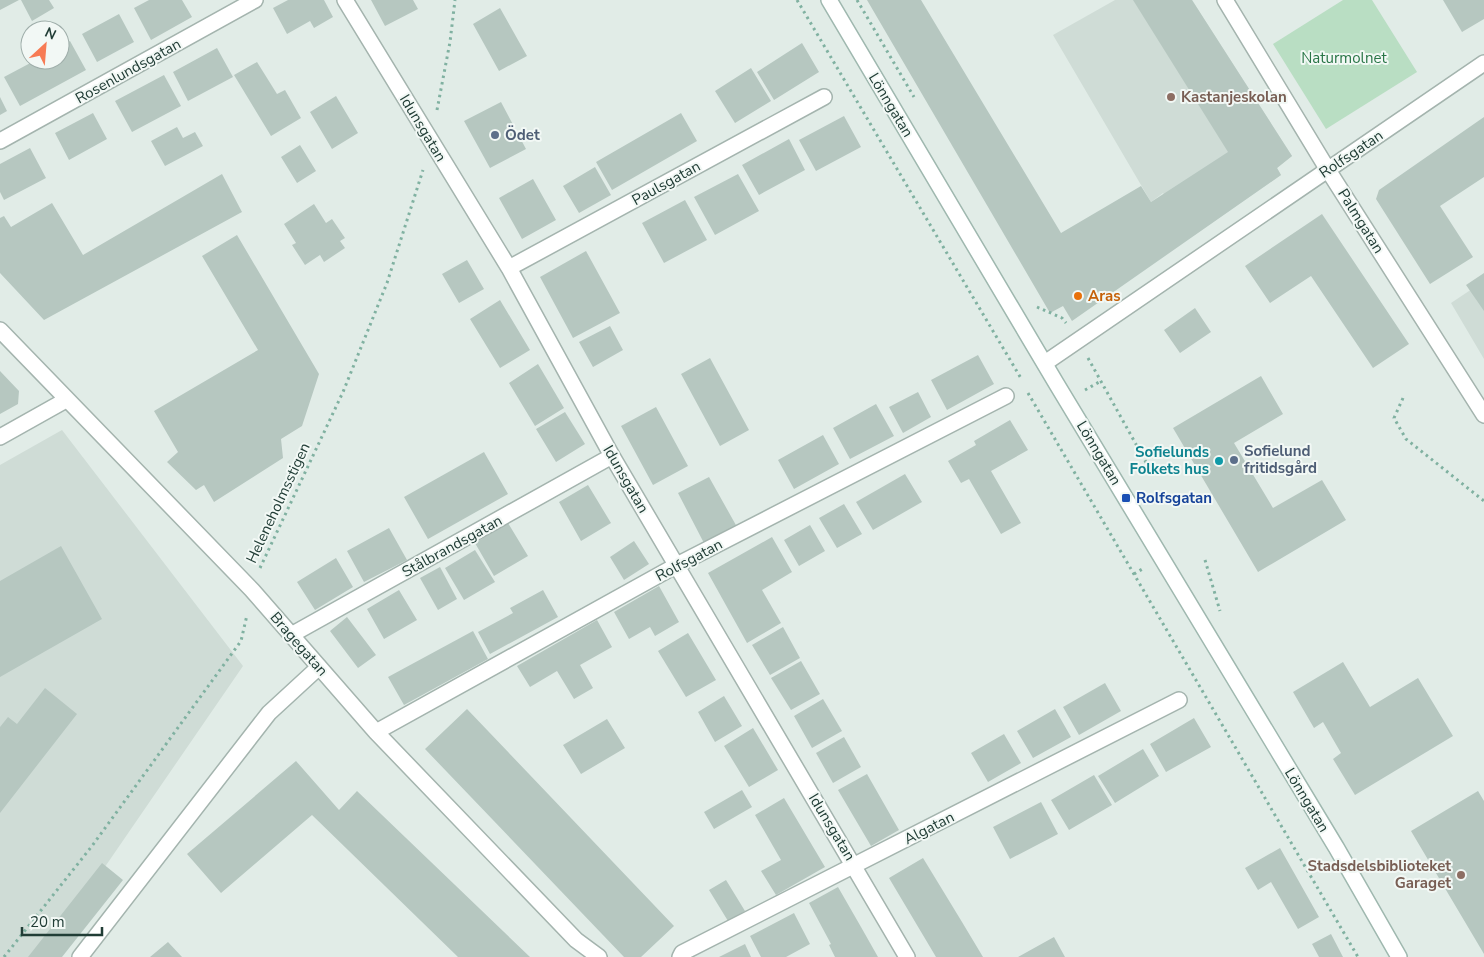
<svg xmlns="http://www.w3.org/2000/svg" width="1484" height="957" font-family="'Nunito Sans',sans-serif">
<style>
.built{fill:#cfdcd6}
.green{fill:#b9dec3}
.building{fill:#b6c7c0}
.lines{fill:none;stroke-linecap:round;stroke-linejoin:round}
.lane-casing{stroke:#a4b4ae;stroke-width:18}
.street-casing{stroke:#a4b4ae;stroke-width:18}
.secondary-casing{stroke:#9fb8af;stroke-width:18}
.path{stroke:#80b1a1;stroke-width:3;stroke-dasharray:2.5 4;stroke-linecap:butt}
.lane{stroke:#fff;stroke-width:15}
.street{stroke:#fff;stroke-width:15}
.secondary{stroke:#fff;stroke-width:15}
.education-dot{fill:#8d6e63;stroke:#f2f8f5;stroke-width:2}
.service-dot{fill:#5c6f8a;stroke:#f2f8f5;stroke-width:2}
.food-dot{fill:#e8710a;stroke:#f2f8f5;stroke-width:2}
.culture-dot{fill:#0f9aa8;stroke:#f2f8f5;stroke-width:2}
.transit-dot{fill:#1a4fb4;stroke:#f2f8f5;stroke-width:2}
.labels{text-anchor:middle;dominant-baseline:central;stroke-width:4;stroke-linejoin:round;paint-order:stroke}
.park-label{font-size:15px;fill:#297647;stroke:#f2f8f5}
.street-label{font-size:15px;fill:#213d36;stroke:#f2f8f5}
.education-label{font-size:15px;font-weight:bold;fill:#785e54;stroke:#f2f8f5;text-anchor:start}
.service-label{font-size:15px;font-weight:bold;fill:#4e5e75;stroke:#f2f8f5;text-anchor:start}
.food-label{font-size:15px;font-weight:bold;fill:#c56008;stroke:#f2f8f5;text-anchor:start}
.culture-label{font-size:15px;font-weight:bold;fill:#0d838f;stroke:#f2f8f5;text-anchor:end}
.transit-label{font-size:15px;font-weight:bold;fill:#164399;stroke:#f2f8f5;text-anchor:start}
</style>
<rect width="100%" height="100%" fill="#e1ece7"/>
<path class="built" d="M1115,0H1192L1292,156L1277,168L1281,175L1193,236L1163,193L1151,202L1053,35Z
M1484,281V359L1451,303Z
M62,430L243,666L43,957H0V465Z"/>
<path class="green" d="M1343,0H1372L1417,72L1326,129L1273,44Z"/>
<path class="building" d="M0,0H19L0,10Z
M21,0H49L54,8L32,21Z
M149,0H182L192,17L151,40L134,8Z
M288,0H324L333,17L314,28L310,21L287,34L273,8Z
M371,0H413L418,9L385,26Z
M867,0H921L1061,233L1141,186L1151,202L1228,152L1133,0H1192L1292,156L1277,168L1281,175L1072,321L1063,306L1050,313Z
M1443,0H1484V19L1462,32Z
M500,8L527,56L499,71L473,24Z
M119,14L134,42L97,62L82,34Z
M70,41L86,70L20,106L4,77L36,60H60V47Z
M802,43L819,72L774,100L757,72Z
M217,48L233,77L188,101L173,72Z
M257,62L277,94L285,90L301,118L271,136L234,75Z
M751,68L771,101L735,123L715,91Z
M164,75L181,106L132,132L115,101Z
M336,96L358,133L332,149L310,112Z
M0,97L7,111L0,115Z
M501,102L526,149L490,168L464,121Z
M93,113L107,139L69,160L55,133Z
M681,113L697,141L612,190L596,162Z
M844,116L861,147L816,171L799,140Z
M1484,117V177L1440,206L1473,257L1430,284L1376,199L1379,190Z
M177,127L183,138L195,132L203,146L165,166L151,141Z
M789,139L805,170L759,195L742,165Z
M300,145L316,171L297,183L281,157Z
M30,148L46,178L4,200L0,192V164Z
M595,167L611,195L579,213L563,186Z
M222,174L242,212L44,320L0,273V218L4,216L11,227L52,203L83,255Z
M738,174L759,211L715,235L694,197Z
M533,179L556,220L522,239L499,198Z
M685,200L707,240L664,263L642,223Z
M314,204L326,223L332,219L345,238L340,241L345,248L324,262L320,255L305,265L292,245L296,243L284,224Z
M1322,214L1409,344L1373,368L1311,276L1270,303L1245,266Z
M237,235L319,374L302,426L281,439L283,458L214,502L204,485L196,490L167,462L178,452L154,411L258,350L202,256Z
M586,251L620,313L573,338L540,277Z
M467,260L484,289L459,303L442,274Z
M1484,273V311L1466,285Z
M500,300L530,350L500,368L470,319Z
M1195,308L1211,332L1180,353L1164,330Z
M610,326L623,350L593,367L579,342Z
M978,355L994,384L947,410L931,380Z
M710,358L749,430L720,446L681,374Z
M538,364L564,408L535,426L509,383Z
M0,371L19,391L18,404L0,414Z
M1261,376L1283,414L1234,443L1273,508L1322,480L1346,520L1258,572L1173,428Z
M918,392L931,417L903,433L889,407Z
M876,404L894,436L850,459L833,428Z
M656,407L688,466L653,485L621,426Z
M565,412L585,444L556,462L536,429Z
M1010,420L1028,450L991,471L1021,523L1001,534L969,479L961,483L948,461L976,445L974,441Z
M823,435L839,464L794,489L778,460Z
M484,452L508,494L428,539L404,497Z
M905,474L922,502L873,530L856,502Z
M709,477L737,527L705,545L678,493Z
M588,485L611,523L581,541L559,502Z
M844,504L862,534L837,548L819,518Z
M508,523L528,556L494,576L475,543Z
M810,525L825,551L799,566L784,540Z
M389,528L407,560L364,582L347,551Z
M772,537L792,572L762,590L781,623L747,643L708,573Z
M634,541L649,564L624,580L610,557Z
M61,546L102,619L0,677V581Z
M475,550L495,582L464,600L445,568Z
M336,558L353,587L315,610L297,582Z
M440,567L457,599L438,610L420,578Z
M659,586L679,622L655,636L650,627L629,639L614,612Z
M399,590L417,620L384,639L367,609Z
M543,590L558,617L490,654L478,632L513,613L510,608Z
M347,617L376,655L358,668L330,631Z
M597,620L612,647L580,665L593,688L574,699L557,671L530,687L517,666Z
M783,627L800,658L770,675L752,645Z
M473,631L488,659L404,705L388,677Z
M688,633L716,680L686,697L658,651Z
M801,661L820,694L791,710L771,678Z
M1343,662L1370,707L1418,678L1453,736L1355,795L1333,759L1341,753L1323,722L1314,728L1293,692Z
M1105,683L1121,711L1079,735L1063,707Z
M45,688L77,714L0,813V727L8,717L17,724Z
M724,696L742,726L715,742L698,712Z
M823,699L842,731L812,748L794,716Z
M467,709L674,926L641,957H624L425,749Z
M1055,709L1071,737L1033,758L1017,731Z
M1194,718L1211,747L1166,772L1150,744Z
M607,719L625,748L581,774L563,745Z
M753,728L778,770L749,787L724,746Z
M1004,734L1021,763L988,782L971,753Z
M844,737L861,767L833,783L816,753Z
M1143,749L1159,776L1115,803L1098,776Z
M296,761L339,810L357,791L530,957H458L312,815L221,893L187,854Z
M867,774L899,830L871,846L838,790Z
M1094,775L1112,805L1069,830L1051,800Z
M742,790L752,807L714,829L704,812Z
M1478,791L1484,801V954L1411,831Z
M784,798L825,867L776,895L761,871L781,860L755,815Z
M1041,802L1058,834L1010,859L993,827Z
M1280,848L1319,917L1298,929L1271,882L1258,890L1245,868Z
M923,858L962,922L983,957H936L889,878Z
M102,863L123,880L62,957H28Z
M726,880L745,911L728,921L709,890Z
M838,887L861,927L878,957H835L829,945L831,944L809,903Z
M794,913L810,944L786,957H761L750,936Z
M1331,934L1343,957H1319L1312,944Z
M1054,937L1065,957H1018Z
M168,942L182,957H150Z
M745,944L751,957H719Z"/>
<g class="lines">
<g class="lane-casing">
<path id="lane" d="M80,957L269,713L319,667"/>
</g>
<g class="street-casing">
<path id="street" d="M345,0L509,268L612,456L907,957
M1225,0L1328,170L1484,415
M0,141L255,0
M509,268L824,97
M0,330L252,590L376,732L576,940L599,957
M1045,363L1484,63
M0,437L66,400
M291,635L612,456
M376,732L677,565L1006,396
M680,957L682,953L1179,700"/>
</g>
<g class="secondary-casing">
<path id="secondary" d="M829,0L1056,383L1336,847L1399,957"/>
</g>
<path class="path" d="M797,0L1022,380
M857,0L914,97
M437,110L450,42L455,0
M1037,307L1062,318L1066,323
M1088,358L1152,473
M1085,390L1101,381
M1028,393L1358,957
M1403,398L1394,418L1406,439L1484,501
M1205,560L1220,611
M260,568L343,392L387,283L423,170
M1134,574L1144,568
M4,957L92,846L241,641L247,615"/>
<use href="#lane" class="lane"/>
<use href="#street" class="street"/>
<use href="#secondary" class="secondary"/>
</g>
<g class="education-dot">
<circle cx="1171" cy="97" r="5"/>
<circle cx="1461" cy="875" r="5"/>
</g>
<g class="service-dot">
<circle cx="495" cy="135" r="5"/>
<circle cx="1234" cy="460" r="5"/>
</g>
<circle class="food-dot" cx="1078" cy="296" r="5"/>
<circle class="culture-dot" cx="1219" cy="461" r="5"/>
<rect class="transit-dot" x="1121" y="493" width="10" height="10" rx="2.5"/>
<g class="labels">
<g class="park-label">
<text x="1344" y="58">Naturmolnet</text>
</g>
<g class="street-label">
<text transform="translate(128 71) rotate(-29)">Rosenlundsgatan</text>
<text transform="translate(891 105) rotate(59)">Lönngatan</text>
<text transform="translate(423 128) rotate(59)">Idunsgatan</text>
<text transform="translate(1351 154) rotate(-34)">Rolfsgatan</text>
<text transform="translate(666 183) rotate(-29)">Paulsgatan</text>
<text transform="translate(1361 221) rotate(58)">Palmgatan</text>
<text transform="translate(1099 453) rotate(59)">Lönngatan</text>
<text transform="translate(626 479) rotate(60)">Idunsgatan</text>
<text transform="translate(278 503) rotate(-65)">Heleneholmsstigen</text>
<text transform="translate(452 546) rotate(-29)">Stålbrandsgatan</text>
<text transform="translate(689 560) rotate(-28)">Rolfsgatan</text>
<text transform="translate(299 644) rotate(49)">Bragegatan</text>
<text transform="translate(1307 800) rotate(59)">Lönngatan</text>
<text transform="translate(832 827) rotate(59)">Idunsgatan</text>
<text transform="translate(929 828) rotate(-27)">Algatan</text>
</g>
<g class="education-label">
<text x="1181" y="97">Kastanjeskolan</text>
<text x="1451" y="866" text-anchor="end">Stadsdelsbiblioteket<tspan x="1451" dy="17">Garaget</tspan></text>
</g>
<g class="service-label">
<text x="505" y="135">Ödet</text>
<text x="1244" y="451">Sofielund<tspan x="1244" dy="17">fritidsgård</tspan></text>
</g>
<g class="food-label">
<text x="1088" y="296">Aras</text>
</g>
<g class="culture-label">
<text x="1209" y="452">Sofielunds<tspan x="1209" dy="17">Folkets hus</tspan></text>
</g>
<g class="transit-label">
<text x="1136" y="498">Rolfsgatan</text>
</g>
</g>
<g transform="translate(45 45) rotate(26)"><circle r="24" fill="#f2f8f5" stroke="#9eada9"/>
<path d="M0-4L9 19L0 12L-9 19Z" fill="#f77b54"/>
<text y="-8" font-size="14" font-weight="bold" text-anchor="middle" fill="#213d36">N</text>
</g>
<path d="M22 927v8h80v-8" fill="none" stroke="#213d36" stroke-width="2.5"/>
<text x="30" y="927" font-size="15" fill="#213d36" stroke="#f2f8f5" stroke-width="4" paint-order="stroke">20 m</text>
</svg>
